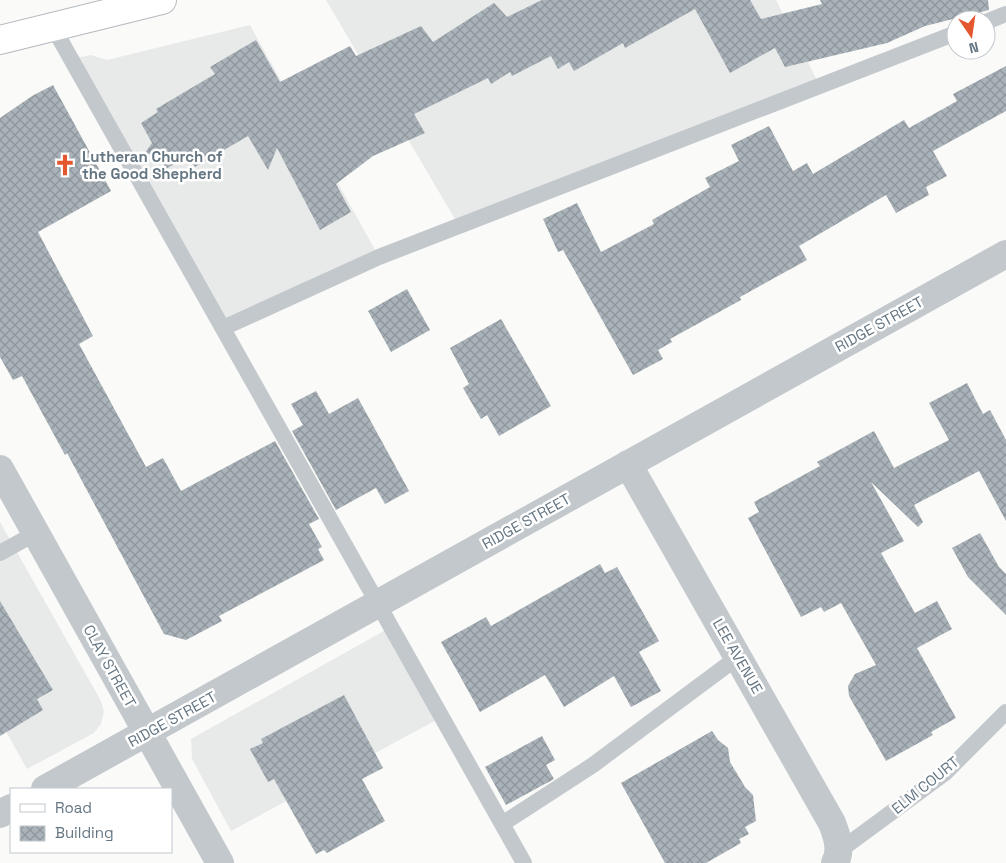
<svg xmlns="http://www.w3.org/2000/svg" width="1006" height="863" font-family="'Space Grotesk',sans-serif">
<style>
.built{fill:#e8e9e9}
.building{fill:url(#building-cross-hatch)}
.lines{fill:none;stroke-linecap:round;stroke-linejoin:round}
.secondary-casing{stroke:#b3babf;stroke-width:30}
.lane{stroke:#c3c8cc;stroke-width:16}
.street{stroke:#c3c8cc;stroke-width:28}
.secondary{stroke:#fff;stroke-width:28}
.labels{text-anchor:middle;dominant-baseline:central;stroke-width:5;stroke-linejoin:round;paint-order:stroke}
.poi-label{font-size:15px;font-weight:bold;fill:#657683;stroke:#fff;text-anchor:start}
.street-label{font-size:15px;fill:#657683;stroke:#fff}
</style>
<defs>
<pattern id="building-cross-hatch" width="8" height="8" patternUnits="userSpaceOnUse" patternTransform="scale(1.25)"><rect width="8" height="8" fill="#aab3b9"/><path d="M0 0l8 8M0 8l8-8" fill="none" stroke="#8e969c"/></pattern>
</defs>
<rect width="100%" height="100%" fill="#fafaf8"/>
<path class="built" d="M326,0H776L820,86L459,226Z
M250,25L379,257L221,326L71,59L91,55L107,60Z
M0,522L101,701L104,711L101,724L94,733L27,769L0,721Z
M391,627L442,717L231,831L192,759L191,739Z"/>
<path class="building" d="M542,0H750L761,19L822,4L820,0H988L989,10L925,26L887,43L785,67L775,48L730,73L695,9L625,48L623,43L574,71L569,62L558,69L551,56L512,76L510,72L491,84L488,78L414,114L425,133L373,156L336,184L351,212L320,230L277,148L268,170L248,136L195,167L188,156L166,169L160,157L145,153L152,143L141,123L158,112L156,109L215,74L210,67L256,40L280,82L350,46L356,56L421,26L433,42L494,3L507,17Z
M1006,66V111L933,151L947,176L926,187L929,195L896,213L886,195L799,246L807,260L740,297L741,300L670,339L672,342L658,350L663,359L633,375L563,250L558,252L543,219L577,203L601,252L654,224L652,220L710,187L705,178L739,161L731,145L769,126L793,171L807,163L813,174L904,120L909,128L957,101L953,94Z
M53,85L111,191L38,232L93,336L79,344L146,467L163,458L181,491L275,441L319,519L309,524L322,547L318,549L324,560L219,616L222,621L186,640L164,634L67,453L65,455L22,376L13,380L0,357V118L32,96Z
M407,289L430,330L391,352L368,311Z
M501,319L551,406L499,436L487,415L481,419L463,388L469,384L450,348Z
M967,383L983,414L990,410L1006,440V521L979,471L914,505L923,522L918,527L871,482L904,541L881,553L915,613L937,601L952,629L917,648L956,718L931,732L933,735L886,761L849,696L848,686L855,674L876,665L841,603L824,612L821,607L801,617L748,518L759,512L754,502L820,466L817,462L874,431L894,468L949,440L929,403Z
M316,391L329,414L358,398L409,491L385,504L376,488L336,510L292,431L303,425L291,404Z
M980,533L999,567L1006,574V615L968,577L952,548Z
M600,564L605,573L617,567L659,641L639,652L661,691L631,707L614,676L564,707L545,675L480,712L441,642L486,617L491,626Z
M0,601L53,690L37,699L43,710L0,736Z
M344,695L383,768L362,779L385,821L327,853L324,850L316,854L274,779L268,782L250,749L263,743L261,739Z
M712,731L718,740L728,748L730,762L745,787L753,795L756,821L745,827L749,834L739,839L741,843L706,863H665L621,783Z
M542,736L555,760L546,765L554,779L506,805L485,767Z"/>
<g class="lines">
<g class="secondary-casing">
<path id="secondary" d="M0,40L162,0"/>
</g>
<path class="lane" d="M986,22L1006,14
M53,27L524,863
M223,328L379,257L956,33
M0,553L36,533
M502,824L593,765L738,657
M839,851L945,773L1006,712"/>
<path class="street" d="M628,464L832,823C837,836 842,850 835,863
M0,469L220,863
M45,789L1006,254
M0,814L11,808"/>
<use href="#secondary" class="secondary"/>
</g>
<defs>
<g id="church-bare" transform="scale(1.725)"><path d="M-1.2-6h2.4v3.5h3.3v2.4h-3.3V6h-2.4V-.1h-3.3v-2.4h3.3Z" fill="#e4572e" stroke="#fff" stroke-width="2.5" paint-order="stroke"/></g>
</defs>
<g fill-rule="evenodd">
<use href="#church-bare" x="65" y="165"/>
</g>
<g class="labels">
<g class="poi-label">
<text x="82" y="156">Lutheran Church of<tspan x="82" dy="17">the Good Shepherd</tspan></text>
</g>
<g class="street-label">
<text transform="translate(879 324) rotate(-29)">RIDGE STREET</text>
<text transform="translate(526 521) rotate(-29)">RIDGE STREET</text>
<text transform="translate(738 656) rotate(60)">LEE AVENUE</text>
<text transform="translate(110 666) rotate(61)">CLAY STREET</text>
<text transform="translate(172 719) rotate(-29)">RIDGE STREET</text>
<text transform="translate(925 785) rotate(-39)">ELM COURT</text>
</g>
</g>
<rect x="10" y="788" width="162" height="65" fill="#ffffff" stroke="#c1c8cd"/>
<rect x="20" y="804" width="25" height="8" fill="#ffffff" stroke="#c1c8cd"/>
<text x="55" y="813" font-size="15" fill="#657683">Road</text>
<rect x="20" y="826" width="25" height="15" fill="url(#building-cross-hatch)" stroke="#c1c8cd"/>
<text x="55" y="838" font-size="15" fill="#657683">Building</text>
<g transform="translate(971 35) rotate(167)"><circle r="24" fill="#ffffff" stroke="#c1c8cd"/>
<path d="M0-4L9 19L0 12L-9 19Z" fill="#e4572e"/>
<text y="-8" font-size="14" font-weight="bold" text-anchor="middle" fill="#657683">N</text>
</g>
</svg>
